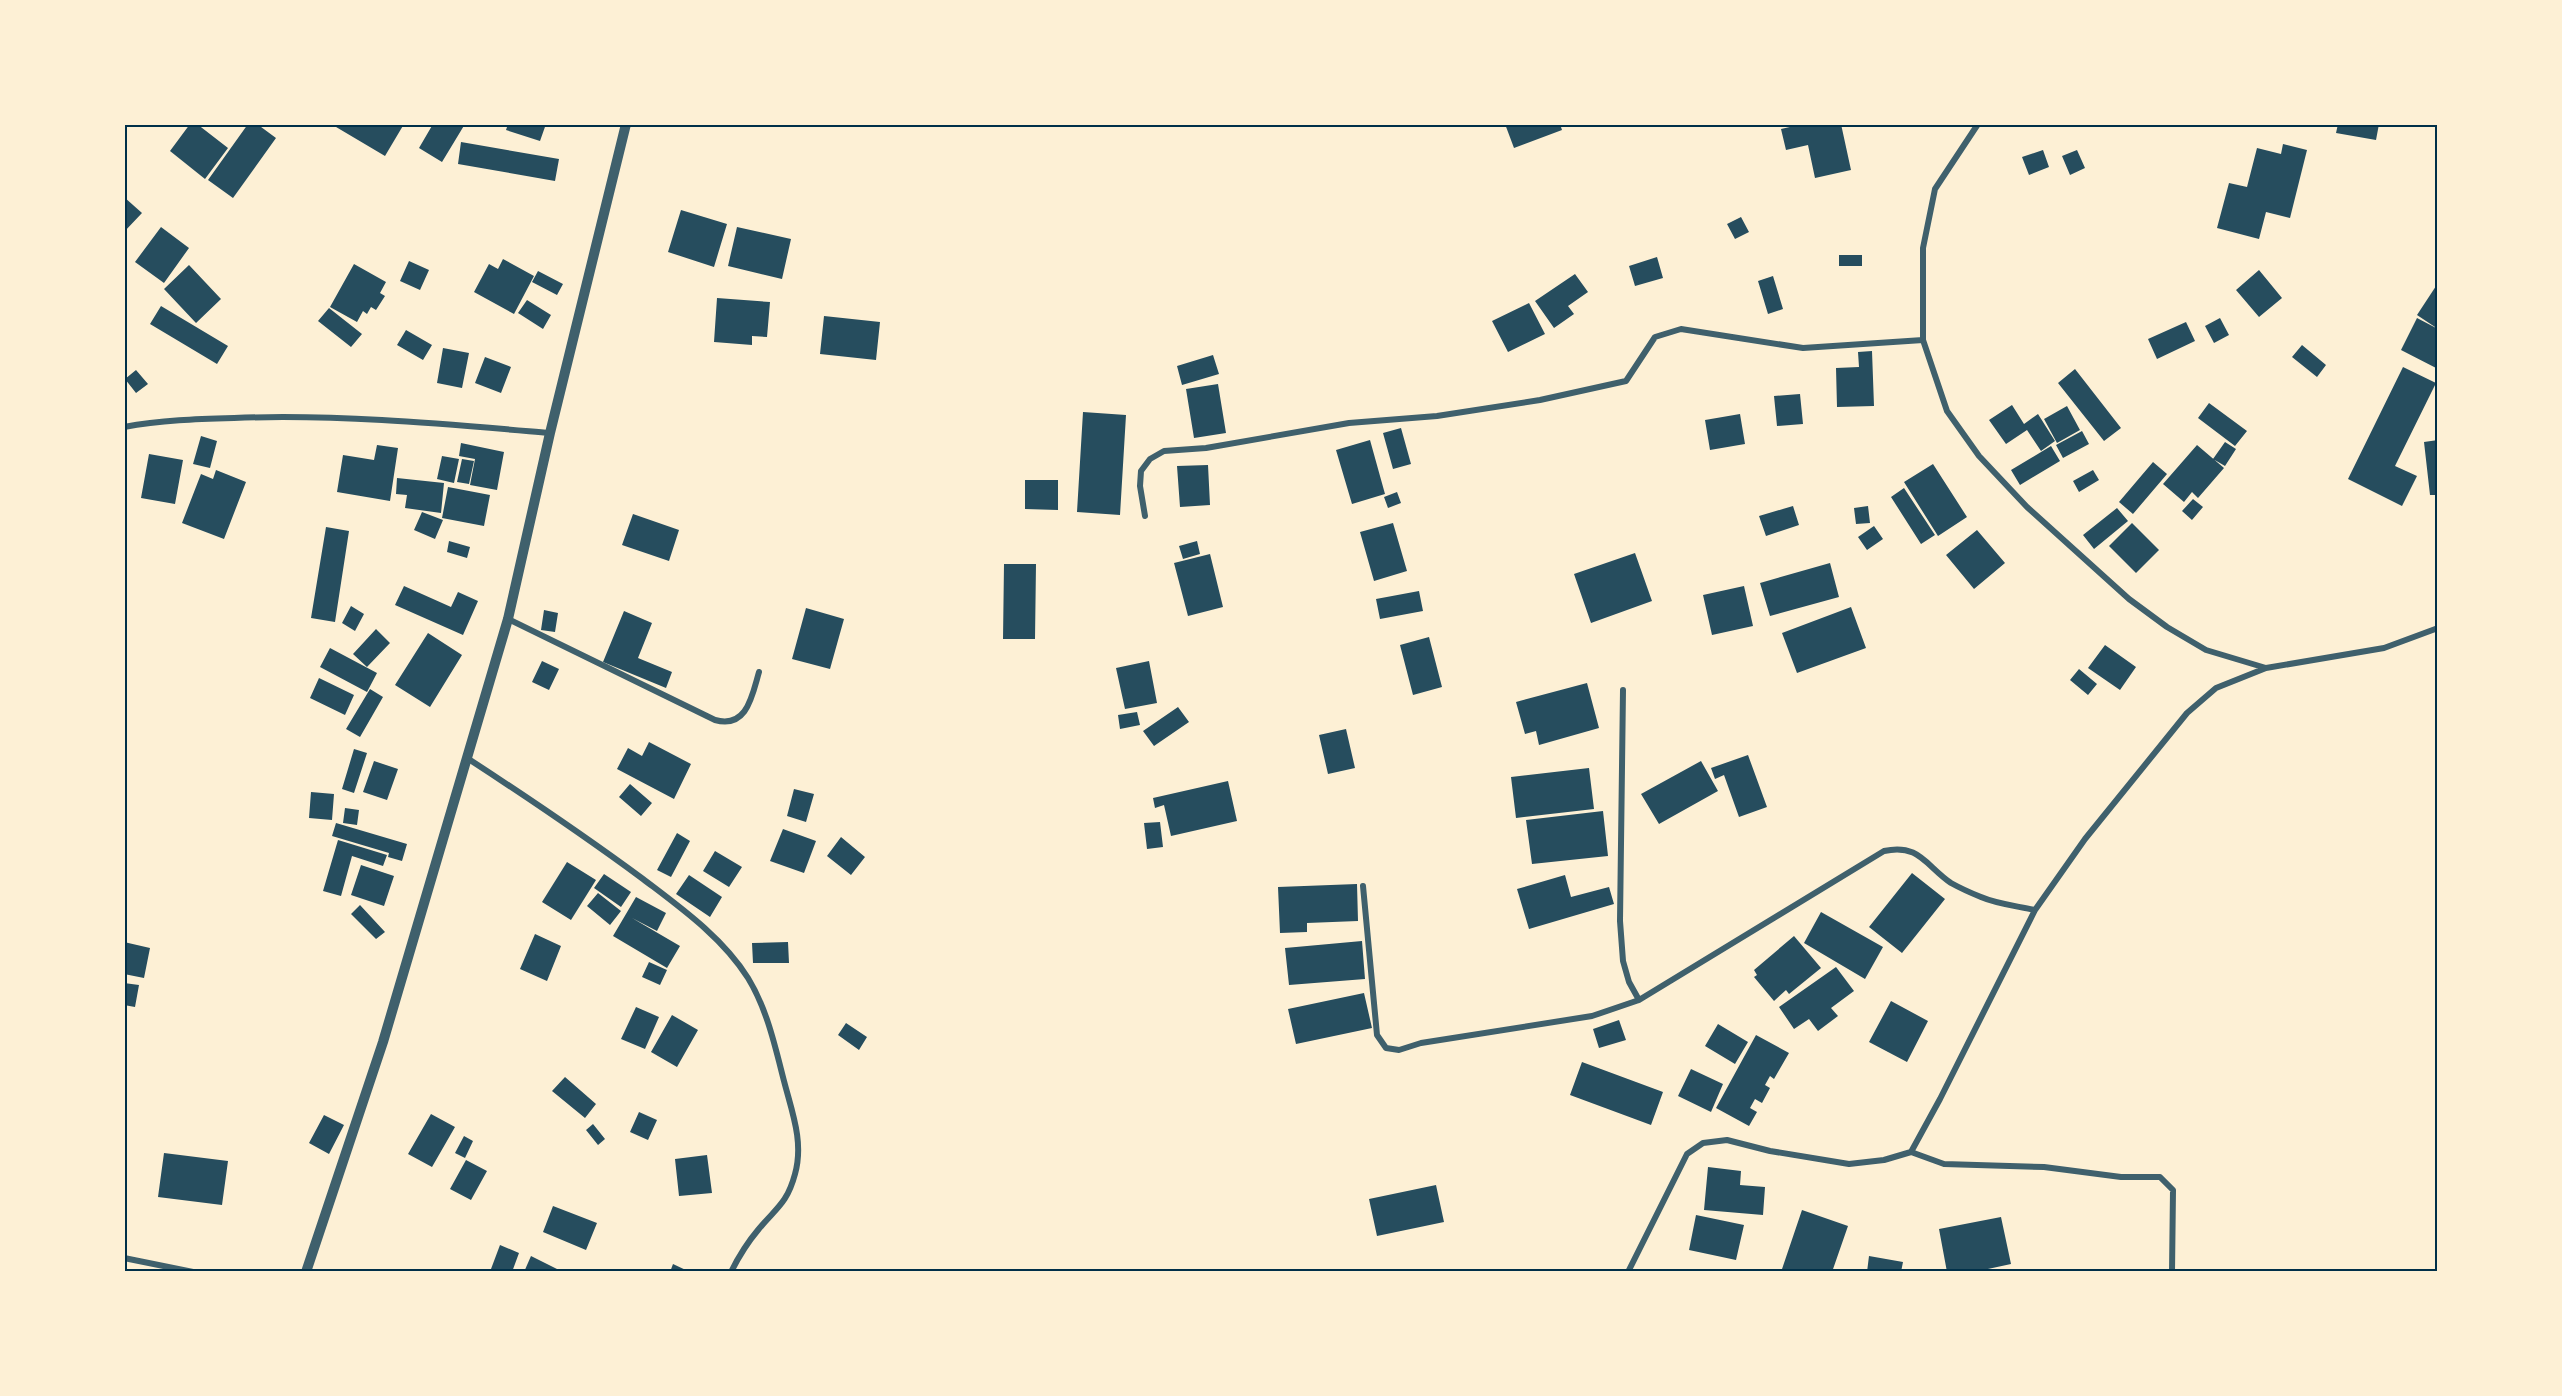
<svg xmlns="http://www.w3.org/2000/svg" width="2562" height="1396" font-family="Montserrat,sans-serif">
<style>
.building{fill:#264d5e}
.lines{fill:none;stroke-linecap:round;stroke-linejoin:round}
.minor{stroke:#3f606c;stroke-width:6}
.tertiary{stroke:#3f606c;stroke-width:10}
.neatline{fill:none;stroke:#003049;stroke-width:2}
</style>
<rect width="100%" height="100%" fill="#fdf0d5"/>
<path class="building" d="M190,124H197L228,148L205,179L170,151Z
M248,124H257L276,138L233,198L208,180Z
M331,124H404L385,156Z
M433,124H465L442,162L419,148Z
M508,124H546L540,141L506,130Z
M1505,124H1560L1562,130L1514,148Z
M1803,124H1841L1851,170L1815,178L1808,145L1786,150L1781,129Z
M2338,124H2379L2376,140L2336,133Z
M461,142L559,159L555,181L458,164Z
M2283,144L2307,150L2290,218L2266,212L2259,239L2217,228L2229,183L2247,187L2257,148L2281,154Z
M2043,150L2049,167L2029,175L2022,157Z
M2077,150L2085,168L2070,175L2062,156Z
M124,197L142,213L124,232Z
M681,210L727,224L714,267L668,252Z
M1741,217L1749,232L1735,239L1727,224Z
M161,227L189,248L164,283L135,262Z
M737,227L791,239L782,279L728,266Z
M1839,255H1862V266H1839Z
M1657,257L1663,278L1635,286L1629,266Z
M503,259L534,276L514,314L474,292L489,264L498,269Z
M409,261L429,270L420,290L400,281Z
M354,264L386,282L380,293L385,296L376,310L371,307L367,314L363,311L357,322L330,307Z
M189,265L221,299L196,323L164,289Z
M2259,270L2282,298L2259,317L2236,290Z
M538,271L563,284L557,295L532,282Z
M1575,274L1588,292L1568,306L1574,314L1554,328L1535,301Z
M1773,276L1783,309L1768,314L1758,281Z
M2438,283V322L2435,327L2417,315Z
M717,298L770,302L767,337L752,336V345L714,342Z
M527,300L551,315L543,329L518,313Z
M1529,303L1545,334L1508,352L1492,321Z
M161,306L228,346L217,364L150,324Z
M329,308L362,334L351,347L318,321Z
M824,316L880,322L876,360L820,354Z
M2220,318L2229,335L2214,343L2205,326Z
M2417,318L2438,329V369L2401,350Z
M2186,322L2195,341L2157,359L2148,339Z
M406,330L432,345L423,360L397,345Z
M2302,345L2326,365L2317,377L2292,357Z
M443,348L469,353L462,388L437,383Z
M1872,351L1874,406L1837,407L1836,368L1859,367L1858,352Z
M1213,355L1219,374L1182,385L1177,366Z
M485,357L511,367L501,393L475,383Z
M2403,367L2436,383L2395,466L2417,476L2402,506L2348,479Z
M2075,369L2121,428L2104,441L2058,383Z
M136,370L148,384L136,393L125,379Z
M1218,384L1226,433L1194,438L1186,389Z
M1800,394L1803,424L1777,426L1774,396Z
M2209,403L2247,431L2235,446L2198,418Z
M2012,405L2024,424L2038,414L2055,441L2041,451L2027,430L2006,444L1989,420Z
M2067,406L2080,430L2057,443L2044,419Z
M1083,412L1126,415L1120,515L1077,512Z
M1740,414L1745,444L1710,450L1705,420Z
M1401,428L1411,464L1393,469L1383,433Z
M2082,431L2089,444L2063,458L2056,445Z
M201,436L217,441L210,468L193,464Z
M1370,440L1385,494L1352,504L1336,450Z
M2438,440V495H2430L2424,442Z
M2225,442L2236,449L2225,466L2213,459Z
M461,443L504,452L497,490L470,485L475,459L459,456Z
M377,445L398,448L390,501L337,492L343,455L374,460Z
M2197,445L2224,468L2198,498L2192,492L2184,502L2163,484Z
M2051,446L2060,461L2020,485L2011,470Z
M149,454L183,460L175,504L141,498Z
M442,456L459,459L454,483L437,479Z
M462,459L474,461L469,484L457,482Z
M2153,462L2167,474L2133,514L2119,502Z
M1933,464L1967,517L1938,536L1904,482Z
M1208,465L1210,505L1180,507L1177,466Z
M216,470L246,482L224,539L182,523L201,474L213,479Z
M2093,470L2099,480L2079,492L2073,481Z
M397,478L444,483L441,513L405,508L407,495L396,494Z
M1025,480H1058V510L1025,509Z
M448,487L490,495L484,526L442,518Z
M1904,488L1935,535L1921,544L1891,497Z
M1397,492L1401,503L1388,508L1384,497Z
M2193,499L2203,507L2192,520L2182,511Z
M1793,506L1799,525L1766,536L1759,516Z
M1868,506L1870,523L1856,524L1854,508Z
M2117,508L2128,521L2094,549L2083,535Z
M422,512L443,520L435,539L414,530Z
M633,514L679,530L669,561L622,545Z
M1393,523L1407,571L1374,581L1360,532Z
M2132,523L2159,550L2136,573L2109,546Z
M1874,526L1883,539L1867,550L1858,537Z
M326,527L349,531L335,622L311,618Z
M1977,530L2005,563L1974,589L1946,555Z
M449,541L470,547L467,558L447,552Z
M1197,541L1200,554L1183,559L1179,546Z
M1635,553L1652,601L1591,623L1574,574Z
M1210,554L1223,607L1188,616L1174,563Z
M1830,563L1839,597L1770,616L1760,583Z
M1004,564H1036L1035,639H1003Z
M404,586L451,607L458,592L478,601L463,635L395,605Z
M1744,586L1753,626L1712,635L1703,595Z
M1419,591L1423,611L1380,619L1376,599Z
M351,606L364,614L355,631L342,623Z
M1851,607L1866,648L1797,673L1782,633Z
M806,608L844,619L830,669L792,659Z
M544,610L558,613L555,632L541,630Z
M624,611L652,623L638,658L672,672L666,688L603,662Z
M376,629L390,643L367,667L353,654Z
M428,633L462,655L430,707L395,685Z
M1429,637L1442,687L1413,695L1400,645Z
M2105,645L2136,667L2120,690L2088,668Z
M330,648L377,673L367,692L320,667Z
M542,661L559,669L549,690L532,682Z
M1149,661L1157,703L1125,709L1116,668Z
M2079,669L2097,684L2088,695L2070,680Z
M319,678L354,695L345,715L310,698Z
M1587,683L1599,728L1539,745L1536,731L1525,734L1516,702Z
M370,689L383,697L360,737L346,729Z
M1178,707L1189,722L1154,746L1143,731Z
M1137,712L1140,725L1120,729L1118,715Z
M1346,729L1355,768L1328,774L1319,735Z
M649,742L691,764L674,799L617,769L628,748L642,756Z
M354,749L367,753L354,793L342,789Z
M1748,755L1767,807L1739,817L1724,775L1715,779L1711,768Z
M374,761L398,769L387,800L363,792Z
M1701,761L1718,791L1659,824L1641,794Z
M1589,768L1594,809L1516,818L1511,777Z
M1228,781L1237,821L1171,836L1164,805L1155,808L1153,798Z
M630,784L652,803L641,816L619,797Z
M794,789L814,794L806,822L787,816Z
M311,792L334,794L332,820L309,818Z
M345,808L359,810L357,825L343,823Z
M1603,811L1608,856L1532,864L1526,820Z
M1160,822L1163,847L1147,849L1144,823Z
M336,823L407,844L402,861L388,857L389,853L332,836Z
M783,829L816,841L804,873L770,861Z
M677,833L690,841L671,877L657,870Z
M841,837L865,857L851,875L827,856Z
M338,840L387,855L383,866L352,856L341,896L323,891Z
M715,851L742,867L729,887L703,871Z
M567,862L596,880L571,920L542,902Z
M361,865L394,876L384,906L351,895Z
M1912,873L1945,899L1902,953L1869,927Z
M604,874L631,892L621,907L594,888Z
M689,875L722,897L710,917L676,894Z
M1565,875L1571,897L1609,887L1614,904L1529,929L1517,889Z
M1357,884L1358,921L1307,923V932L1280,933L1278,887Z
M598,893L621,911L610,925L587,906Z
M636,897L666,913L657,931L632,918L680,946L667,968L613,936Z
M360,905L385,932L376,939L351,914Z
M1821,912L1883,947L1865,979L1804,943Z
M535,934L561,946L547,981L520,969Z
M1794,936L1821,968L1789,994L1786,990L1774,1001L1754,977L1757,975L1754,970Z
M1362,941L1365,979L1289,985L1285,948Z
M124,942L150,948L144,978L124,974Z
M788,942L789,963H753L752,943Z
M649,962L667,970L660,985L642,977Z
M1836,967L1854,991L1831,1008L1838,1016L1818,1031L1809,1019L1794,1029L1779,1007Z
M124,983L139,985L135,1007L124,1005Z
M1364,993L1372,1028L1296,1044L1288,1009Z
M1891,1001L1928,1021L1907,1062L1869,1042Z
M636,1007L659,1017L645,1049L621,1039Z
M672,1015L698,1030L677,1067L651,1052Z
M1619,1020L1626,1040L1599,1048L1593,1029Z
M846,1023L867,1037L859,1050L838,1035Z
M1718,1024L1748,1042L1735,1064L1705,1046Z
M1756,1035L1789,1053L1774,1079L1770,1076L1765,1085L1770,1088L1762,1103L1755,1099L1750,1108L1757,1112L1749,1126L1716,1108Z
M1582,1062L1663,1092L1651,1125L1570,1095Z
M1691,1069L1723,1084L1711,1112L1678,1096Z
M565,1077L596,1104L585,1118L552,1091Z
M639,1112L657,1120L648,1140L630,1132Z
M431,1114L455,1127L432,1167L408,1154Z
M324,1115L344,1125L329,1154L309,1143Z
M593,1124L605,1139L598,1145L586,1130Z
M464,1136L473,1141L465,1158L455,1153Z
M164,1153L228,1161L222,1205L158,1197Z
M707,1155L712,1193L679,1196L675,1159Z
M466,1160L487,1171L471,1200L450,1189Z
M1708,1167L1741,1171L1740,1185L1765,1187L1763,1215L1704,1210Z
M1436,1185L1444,1222L1377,1236L1369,1199Z
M553,1206L597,1223L586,1250L543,1232Z
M1802,1210L1848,1226L1832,1272H1781Z
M1696,1215L1744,1225L1736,1260L1689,1250Z
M2001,1217L2011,1264L1974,1272H1947L1939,1229Z
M500,1245L519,1253L512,1272L491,1269Z
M531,1256L557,1269L556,1272H524Z
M1869,1256L1903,1262L1901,1272H1867Z
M673,1264L690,1272H670Z"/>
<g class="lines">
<path class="minor" d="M1978,124L1935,189L1923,248V340L1947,411L1979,456L2027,507L2129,599L2167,627L2206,650L2266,668
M124,427C161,420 197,419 234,418C340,414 445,424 550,433
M1145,516L1140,486L1141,471L1150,459L1164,451L1206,448L1349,423L1437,416L1540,400L1626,381L1655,337L1681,329L1803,348L1923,340
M508,619L715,720C747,729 752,696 759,672
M1623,690L1620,921L1623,961L1629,982L1639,1000
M467,758C527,797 586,837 643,879C681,908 722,937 748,978C767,1009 775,1046 784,1081C792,1112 804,1142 795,1174C787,1204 776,1208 758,1230C747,1243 739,1256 731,1272
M1363,886L1377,1035L1386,1048L1399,1050L1421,1043L1592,1016L1639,1000L1884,851C1919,843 1926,866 1951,883C1960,888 1971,893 1981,897C1997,904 2017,906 2035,910
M1911,1152L1940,1099L2035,910L2085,839L2187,713L2216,688L2266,668L2384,648L2438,628
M124,1258L193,1272
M1628,1272L1687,1154L1703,1143L1727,1140L1770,1151L1849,1164L1884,1160L1911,1152L1944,1164L2044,1167L2121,1177H2160L2173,1190L2172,1272"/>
<path class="tertiary" d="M306,1272L383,1042L508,619L550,433L626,124"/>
</g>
<rect width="2562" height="1396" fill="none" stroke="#fdf0d5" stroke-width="252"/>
<rect x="126" y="126" width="2310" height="1144" class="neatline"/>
</svg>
